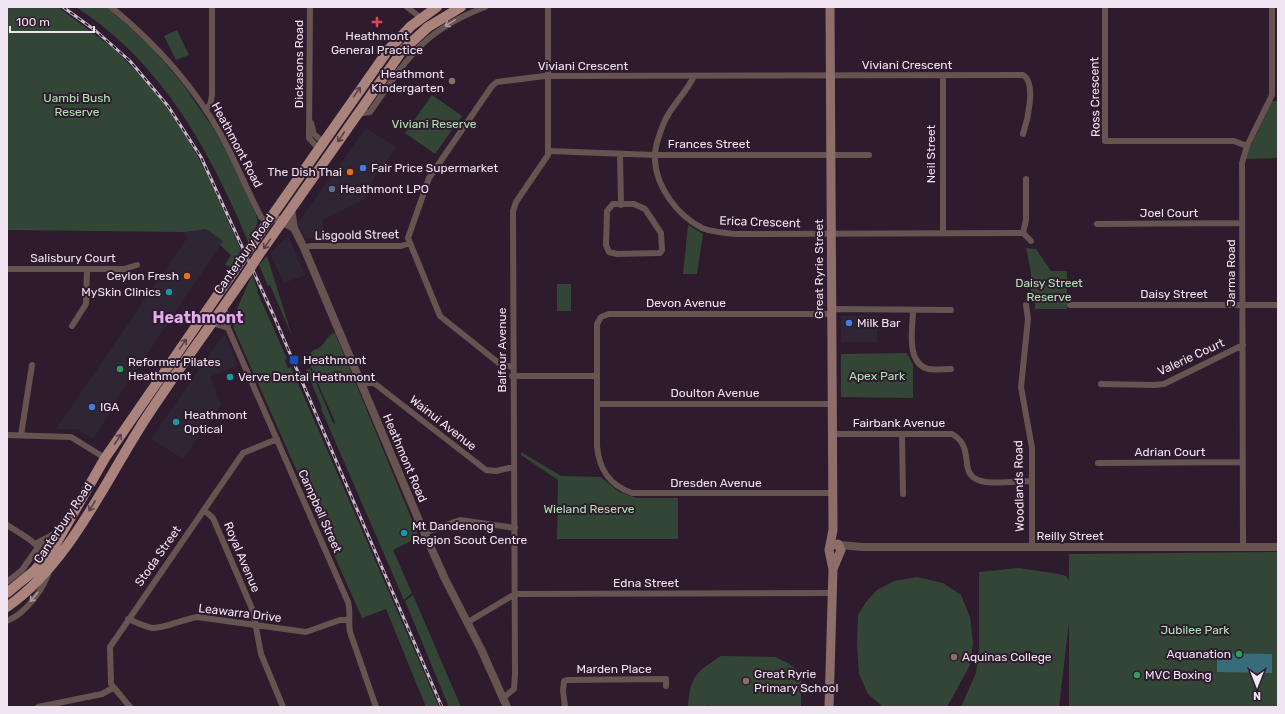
<svg xmlns="http://www.w3.org/2000/svg" width="1285" height="714" font-family="Rubik,sans-serif">
<style>
.commercial{fill:#2f2635}
.green{fill:#334635}
.water{fill:#396c7a}
.lines{fill:none;stroke-linecap:round;stroke-linejoin:round}
.minor{stroke:#675350;stroke-width:6}
.tertiary{stroke:#675350;stroke-width:8}
.secondary{stroke:#8d6e6a;stroke-width:9}
.primary{stroke:#aa837d;stroke-width:10}
.rail-casing{stroke:#c8bac8;stroke-width:3}
.rail{stroke:#2e1b2e;stroke-width:1.5;stroke-dasharray:4.5;stroke-linecap:butt}
.primary-bridge{stroke:#aa837d;stroke-width:10}
.oneway{stroke:#ac9ca0}
.oneway2{stroke:#593f4a}
.health-dot{fill:#e0444e;stroke:#2e1b2e;stroke-width:1.5}
.education-dot{fill:#8d6e63;stroke:#2e1b2e;stroke-width:1.5}
.shop-dot{fill:#3f7fe0;stroke:#2e1b2e;stroke-width:1.5}
.food-dot{fill:#e8710a;stroke:#2e1b2e;stroke-width:1.5}
.service-dot{fill:#5c6f8a;stroke:#2e1b2e;stroke-width:1.5}
.culture-dot{fill:#0f9aa8;stroke:#2e1b2e;stroke-width:1.5}
.transit-dot{fill:#1a4fb4;stroke:#2e1b2e;stroke-width:1.5}
.leisure-dot{fill:#2e9e5b;stroke:#2e1b2e;stroke-width:1.5}
.labels{text-anchor:middle;dominant-baseline:central;stroke-width:4;stroke-linejoin:round;paint-order:stroke}
.poi-label{font-size:12px;fill:#f1e4f1;stroke:#2e1b2e;text-anchor:start}
.street-label{font-size:12px;fill:#f1e4f1;stroke:#2e1b2e}
.park-label{font-size:12px;fill:#aee5b3;stroke:#2e1b2e}
.district-label{font-size:16px;font-weight:bold;fill:#dfaeeb;stroke:#2e1b2e}
</style>
<rect width="100%" height="100%" fill="#2e1b2e"/>
<path class="commercial" d="M366,128L396,147L371,183L365,199L323,220V238H305L298,223Z
M206,229L223,241L108,412L110,413L93,439L77,429H56L187,238L184,232Z
M286,238H289L305,275L284,283L270,254Z
M841,316H877V342H841Z
M223,335H225L238,365L210,377L221,404L183,459L151,439Z"/>
<path class="green" d="M7,7H58L113,48L136,71L165,104L181,127L204,168L241,250L230,267L225,265L231,255L220,245L223,241L206,229L184,232L7,230Z
M76,7H107L152,48L182,83L213,128L232,162L256,215C260,225 253,233 248,241C209,149 162,63 76,7Z
M177,30L189,55L176,60L164,36Z
M432,95L462,116L435,154L405,133Z
M1272,101H1278V158L1245,159V152L1252,144Z
M688,225L703,234L697,274H683Z
M1026,248L1036,249L1051,271H1067V309H1035V301L1031,296V272Z
M267,256L292,336L270,285L268,286L259,265Z
M252,275L258,290L257,291L287,359L285,360L288,368L291,367L439,707H426L386,609L362,618L234,329L232,320Z
M557,284H571V311H557Z
M335,333L419,537L393,550L412,593L404,600L321,409L322,408L306,370L310,368L334,425L335,422L310,365C309,344 316,354 324,343C328,338 328,335 335,333Z
M907,353L913,365V398L841,397V354Z
M521,452L561,476L601,477L619,492L637,498H678V539H557L558,480L521,455Z
M1278,552V707H1069V622L1059,707H961L976,673L979,648V572L1019,568L1059,574L1066,576L1069,581V554Z
M917,577L943,583L961,595L970,617L973,643L970,665L947,707H883L868,694L859,674L857,645L858,615L866,602L877,590L894,581Z
M413,595L461,707H449L405,601Z
M721,656L775,657L788,663L801,673V707H711L708,705L706,707H688C690,676 696,672 721,656Z"/>
<path class="water" d="M1217,653L1272,654V673L1217,672Z"/>
<g class="lines">
<path class="minor" d="M111,7C155,43 194,86 221,135C236,162 247,190 261,217L267,222
M310,7L309,138L318,148
M407,7L421,18
M1105,7V141H1234L1247,146
M694,76C686,94 670,106 663,125C659,136 654,148 655,160C656,187 678,216 702,228C712,232 724,233 735,234L1023,233
M943,76V233
M205,109L210,105L212,95V7
M357,114L370,112C407,59 422,31 485,7
M311,123L314,134L322,141
M548,151L655,155H869
M620,154L621,205
M1026,179V220L1023,233L1031,241
M613,204H634L645,209L661,233L662,250L660,253L617,254L609,252L606,245L607,211Z
M1097,224L1242,223
M304,248L310,246H401L410,243
M7,269H124L137,265
M1026,305L1028,319L1021,387L1032,448V548
M1070,305H1278
M224,306L228,328L348,602C351,612 348,622 350,632L376,707
M831,309L951,310
M913,310C913,328 905,362 928,369C935,370 944,369 951,369
M831,314H609L601,317L597,324V446C599,469 609,485 632,493H833
M212,323L228,328
M72,326L86,304L87,269
M512,367L500,364L440,316L408,238L429,178L492,86L497,82L545,76L1023,75C1037,83 1027,122 1023,134
M512,376H597
M1101,384L1154,385L1164,384L1243,345
M361,385L368,383H374L486,470L496,471L514,467
M598,404H833
M832,434H952C977,448 956,474 981,481C996,485 1016,481 1031,481
M7,435L71,437L105,458
M21,435L32,365
M902,435L903,494
M1098,463L1243,462
M204,510L213,518L253,611L261,654L283,707
M7,525C20,534 42,543 44,560
M424,533L460,520L515,528
M37,543L62,530
M1243,547L1242,163L1247,146L1272,95V7
M7,582L22,570L41,543
M128,619C136,622 143,626 152,628C163,629 184,619 197,617L306,632L340,620H349
M7,621C25,614 44,589 49,571
M468,622L515,594L831,593
M503,698L514,689L515,674L513,211L516,202L548,155V7
M38,707L102,694L113,688
M130,707L111,684L110,647L243,453L277,439
M565,707L563,691L564,681L567,680L666,679V686"/>
<path class="tertiary" d="M291,209L294,228
M271,216L294,228L304,248L420,523L445,579L481,649L507,707
M840,545L862,547H1278"/>
<path class="secondary" d="M830,7L833,530L829,550L833,569
M829,707L833,569L841,550L838,544L830,546"/>
<path class="primary" d="M253,243L389,49L411,26L437,7
M258,256L402,51L428,27L461,7
M7,593L35,570L54,547L105,458L241,261
M7,607C70,563 105,481 146,418C178,369 214,321 247,273"/>
<g class="rail-casing">
<path id="rail" d="M63,7L96,31L130,61L168,106L201,157L273,314L442,707"/>
</g>
<use href="#rail" class="rail"/>
<path class="primary-bridge" d="M241,261L253,243
M247,273L258,256"/>
</g>
<defs><path id="oneway-shaft" d="M-6 0H5M1.5-3L5.5 0L1.5 3" fill="none" stroke-width="1.6" stroke-linecap="round" stroke-linejoin="round"/></defs>
<g class="oneway">
<use href="#oneway-shaft" transform="translate(450 23) rotate(149)"/>
<use href="#oneway-shaft" transform="translate(34 597) rotate(129)"/>
</g>
<g class="oneway2">
<use href="#oneway-shaft" transform="translate(357 92) rotate(-55)"/>
<use href="#oneway-shaft" transform="translate(341 137) rotate(124)"/>
<use href="#oneway-shaft" transform="translate(267 244) rotate(125)"/>
<use href="#oneway-shaft" transform="translate(183 344) rotate(-55)"/>
<use href="#oneway-shaft" transform="translate(118 439) rotate(-56)"/>
<use href="#oneway-shaft" transform="translate(92 506) rotate(122)"/>
</g>
<path class="health-dot" d="M375 16h4v4h4v4h-4v4h-4v-4h-4v-4h4z"/>
<g class="education-dot">
<circle cx="452" cy="81" r="4"/>
<circle cx="954" cy="657" r="4"/>
<circle cx="746" cy="681" r="4"/>
</g>
<g class="shop-dot">
<circle cx="363" cy="168" r="4"/>
<circle cx="849" cy="323" r="4"/>
<circle cx="92" cy="407" r="4"/>
</g>
<g class="food-dot">
<circle cx="350" cy="172" r="4"/>
<circle cx="187" cy="276" r="4"/>
</g>
<circle class="service-dot" cx="332" cy="189" r="4"/>
<g class="culture-dot">
<circle cx="169" cy="292" r="4"/>
<circle cx="230" cy="377" r="4"/>
<circle cx="176" cy="422" r="4"/>
<circle cx="404" cy="533" r="4"/>
</g>
<rect class="transit-dot" x="289" y="355" width="10" height="10" rx="2"/>
<g class="leisure-dot">
<circle cx="120" cy="369" r="4"/>
<circle cx="1239" cy="654" r="4"/>
<circle cx="1137" cy="675" r="4"/>
</g>
<g class="labels">
<g class="poi-label">
<text x="377" y="36" text-anchor="middle">Heathmont<tspan x="377" dy="14">General Practice</tspan></text>
<text x="444" y="74" text-anchor="end">Heathmont<tspan x="444" dy="14">Kindergarten</tspan></text>
<text x="371" y="168">Fair Price Supermarket</text>
<text x="342" y="172" text-anchor="end">The Dish Thai</text>
<text x="340" y="189">Heathmont LPO</text>
<text x="179" y="276" text-anchor="end">Ceylon Fresh</text>
<text x="161" y="292" text-anchor="end">MySkin Clinics</text>
<text x="857" y="323">Milk Bar</text>
<text x="303" y="360">Heathmont</text>
<text x="128" y="362">Reformer Pilates<tspan x="128" dy="14">Heathmont</tspan></text>
<text x="238" y="377">Verve Dental Heathmont</text>
<text x="100" y="407">IGA</text>
<text x="184" y="415">Heathmont<tspan x="184" dy="14">Optical</tspan></text>
<text x="412" y="526">Mt Dandenong<tspan x="412" dy="14">Region Scout Centre</tspan></text>
<text x="1231" y="654" text-anchor="end">Aquanation</text>
<text x="962" y="657">Aquinas College</text>
<text x="754" y="674">Great Ryrie<tspan x="754" dy="14">Primary School</tspan></text>
<text x="1145" y="675">MVC Boxing</text>
</g>
<g class="street-label">
<text transform="translate(299 64) rotate(-90)">Dickasons Road</text>
<text x="907" y="65">Viviani Crescent</text>
<text x="583" y="66">Viviani Crescent</text>
<text transform="translate(1095 97) rotate(-91)">Ross Crescent</text>
<text x="709" y="144">Frances Street</text>
<text transform="translate(237 145) rotate(62)">Heathmont Road</text>
<text transform="translate(931 154) rotate(-90)">Neil Street</text>
<text x="1169" y="213">Joel Court</text>
<text transform="translate(760 222) rotate(2)">Erica Crescent</text>
<text transform="translate(357 235) rotate(-1)">Lisgoold Street</text>
<text transform="translate(244 254) rotate(-55)">Canterbury Road</text>
<text x="73" y="258">Salisbury Court</text>
<text transform="translate(819 269) rotate(-90)">Great Ryrie Street</text>
<text transform="translate(1231 273) rotate(-90)">Jarma Road</text>
<text x="1174" y="294">Daisy Street</text>
<text x="686" y="303">Devon Avenue</text>
<text transform="translate(502 350) rotate(-90)">Balfour Avenue</text>
<text transform="translate(1191 357) rotate(-25)">Valerie Court</text>
<text x="715" y="393">Doulton Avenue</text>
<text transform="translate(443 423) rotate(38)">Wainui Avenue</text>
<text x="899" y="423">Fairbank Avenue</text>
<text x="1170" y="452">Adrian Court</text>
<text transform="translate(405 458) rotate(67)">Heathmont Road</text>
<text x="716" y="483">Dresden Avenue</text>
<text transform="translate(1019 486) rotate(-91)">Woodlands Road</text>
<text transform="translate(320 511) rotate(66)">Campbell Street</text>
<text transform="translate(63 523) rotate(-56)">Canterbury Road</text>
<text x="1070" y="536">Reilly Street</text>
<text transform="translate(158 556) rotate(-55)">Stoda Street</text>
<text transform="translate(242 557) rotate(67)">Royal Avenue</text>
<text x="646" y="583">Edna Street</text>
<text transform="translate(240 613) rotate(7)">Leawarra Drive</text>
<text x="614" y="669">Marden Place</text>
</g>
<g class="park-label">
<text x="77" y="98">Uambi Bush<tspan x="77" dy="14">Reserve</tspan></text>
<text x="434" y="124">Viviani Reserve</text>
<text x="1049" y="283">Daisy Street<tspan x="1049" dy="14">Reserve</tspan></text>
<text x="877" y="376">Apex Park</text>
<text x="589" y="509">Wieland Reserve</text>
<text x="1195" y="630">Jubilee Park</text>
</g>
<g class="district-label">
<text x="198" y="317">Heathmont</text>
</g>
</g>
<rect width="1285" height="714" fill="none" stroke="#f1e4f1" stroke-width="16"/>
<g transform="translate(1257 686) rotate(180)" stroke="#2e1b2e" stroke-width="3" paint-order="stroke">
<path d="M0-3L7 15L0 10L-7 15Z" fill="#f1e4f1"/>
<text y="-6" font-size="11" font-weight="bold" text-anchor="middle" fill="#f1e4f1">N</text>
</g>
<path d="M10 26v6h84v-6" fill="none" stroke="#f1e4f1" stroke-width="2"/>
<text x="16" y="26" font-size="12" fill="#f1e4f1" stroke="#2e1b2e" stroke-width="3" paint-order="stroke">100 m</text>
</svg>
